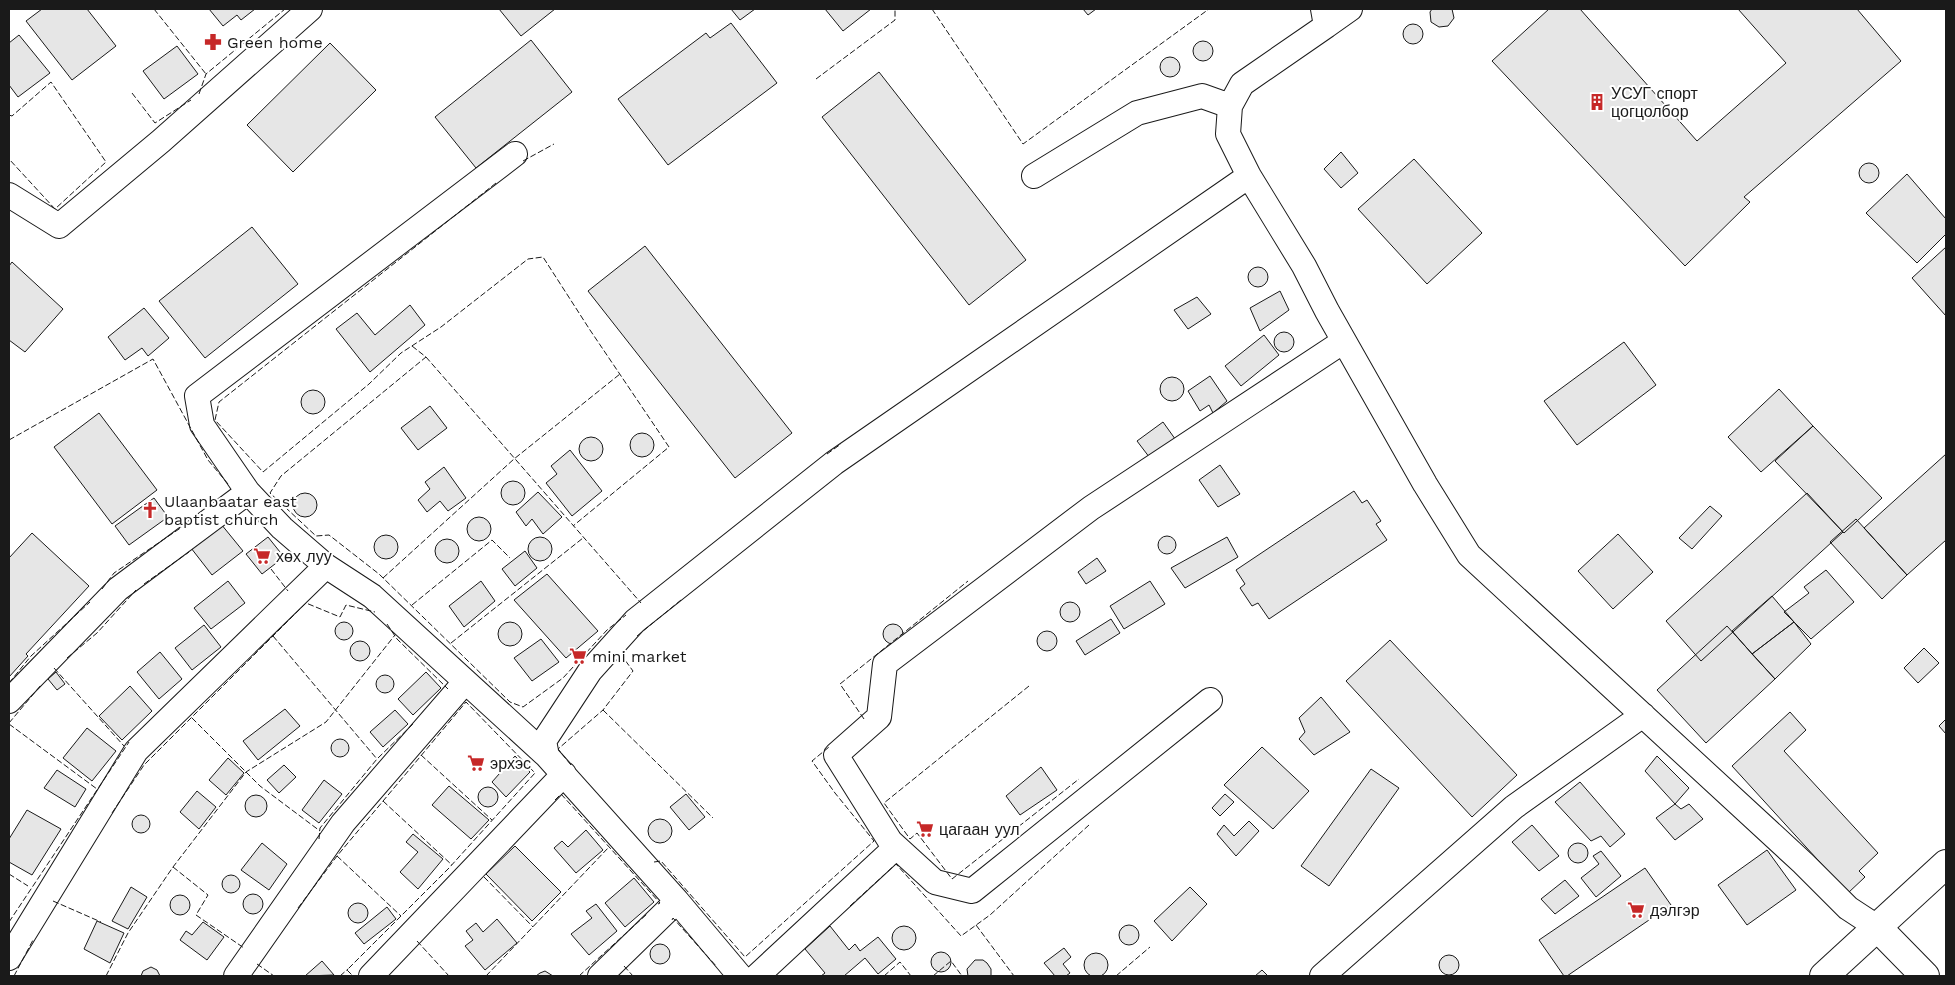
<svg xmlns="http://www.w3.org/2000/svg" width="1955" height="985" font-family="'Work Sans',sans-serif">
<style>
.building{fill:#e6e6e6;stroke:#1a1a1a}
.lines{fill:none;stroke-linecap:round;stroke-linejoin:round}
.street-casing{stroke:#1a1a1a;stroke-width:26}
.secondary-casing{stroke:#1a1a1a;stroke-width:30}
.primary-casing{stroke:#1a1a1a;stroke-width:30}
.street{stroke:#fff;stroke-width:24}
.secondary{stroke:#fff;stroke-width:28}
.primary{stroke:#fff;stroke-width:28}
.fence{stroke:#1a1a1a;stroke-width:1;stroke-dasharray:6 2.5;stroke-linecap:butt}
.labels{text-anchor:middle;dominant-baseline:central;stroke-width:4;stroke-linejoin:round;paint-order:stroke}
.poi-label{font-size:16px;fill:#1a1a1a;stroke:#fff;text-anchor:start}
</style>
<rect width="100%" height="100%" fill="#fff"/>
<path class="building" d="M42,9H87L116,46L72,80L26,21Z
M209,9H255L241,20L237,15L223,26Z
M499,9H555L521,36Z
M731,9H755L740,20Z
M825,9H871L843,31Z
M1083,9H1096L1088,15Z
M1432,9H1452L1454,18L1448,26L1439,27L1431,22L1430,12Z
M1549,9H1580L1697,141L1786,63L1738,9H1857L1901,61L1744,197L1750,202L1685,266L1492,61Z
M731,23L777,83L668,165L618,99L706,33L710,38Z
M1403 34a10 10 0 1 1 20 0a10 10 0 1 1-20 0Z
M19,35L50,73L18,97L9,85V43Z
M531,40L572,92L476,168L435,117Z
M1193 51a10 10 0 1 1 20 0a10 10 0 1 1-20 0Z
M330,43L376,90L293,172L247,125Z
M177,46L198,74L164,99L143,71Z
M1160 67a10 10 0 1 1 20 0a10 10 0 1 1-20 0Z
M879,72L1026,260L969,305L822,117Z
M1341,152L1358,173L1341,188L1324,169Z
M1414,159L1482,233L1427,284L1358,209Z
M1859 173a10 10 0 1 1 20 0a10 10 0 1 1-20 0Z
M1907,174L1946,219V234L1917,263L1866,213Z
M252,227L298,284L205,358L159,301Z
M645,246L792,433L735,478L588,291Z
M1946,247V316L1912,278Z
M12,262L63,309L25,352L9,340V266Z
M1248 277a10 10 0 1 1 20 0a10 10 0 1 1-20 0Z
M1280,291L1289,310L1260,331L1250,308Z
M1197,297L1211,314L1188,329L1174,310Z
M410,305L425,325L370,372L336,329L357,313L375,335Z
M144,308L169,338L148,356L142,348L125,360L108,337Z
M1274 342a10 10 0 1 1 20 0a10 10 0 1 1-20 0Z
M1264,335L1279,355L1241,386L1225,366Z
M1624,342L1656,385L1577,445L1544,401Z
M1210,376L1227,401L1213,413L1209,405L1200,411L1188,391Z
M1160 389a12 12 0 1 1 24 0a12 12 0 1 1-24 0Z
M1779,389L1813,426L1761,472L1728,437Z
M301 402a12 12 0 1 1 24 0a12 12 0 1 1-24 0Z
M430,406L447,428L418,450L401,428Z
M99,413L157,490L112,524L54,447Z
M1163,422L1178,443L1153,462L1137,441Z
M1813,426L1882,498L1844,533L1775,461Z
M630 445a12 12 0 1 1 24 0a12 12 0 1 1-24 0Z
M579 449a12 12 0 1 1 24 0a12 12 0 1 1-24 0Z
M570,450L602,491L572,516L546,483L557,474L551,466Z
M1946,454V540L1907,575L1864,528Z
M1220,465L1240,494L1218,507L1199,480Z
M444,467L466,498L448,511L440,501L427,512L418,500L430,489L425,482Z
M501 493a12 12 0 1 1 24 0a12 12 0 1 1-24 0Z
M1354,491L1362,503L1367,500L1381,521L1376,524L1387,540L1269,619L1258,603L1252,606L1240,588L1245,584L1236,570Z
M538,492L562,517L543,534L532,519L526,526L516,512Z
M1807,493L1843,532L1701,661L1666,621Z
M293 505a12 12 0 1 1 24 0a12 12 0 1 1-24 0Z
M154,498L168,517L129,545L115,526Z
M1710,506L1722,516L1692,549L1679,538Z
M467 529a12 12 0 1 1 24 0a12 12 0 1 1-24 0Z
M1856,519L1907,575L1882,599L1830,542Z
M221,524L243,551L212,575L191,548Z
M32,533L89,586L26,654L28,656L9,677V558Z
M1618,534L1653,572L1613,609L1578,571Z
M374 547a12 12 0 1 1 24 0a12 12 0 1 1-24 0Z
M1158 545a9 9 0 1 1 18 0a9 9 0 1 1-18 0Z
M268,537L284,557L262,574L246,554Z
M1227,537L1238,557L1185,588L1171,568Z
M528 549a12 12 0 1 1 24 0a12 12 0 1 1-24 0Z
M435 551a12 12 0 1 1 24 0a12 12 0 1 1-24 0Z
M525,551L537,568L515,586L502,569Z
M1097,558L1106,571L1086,584L1078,572Z
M1826,570L1854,602L1811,639L1784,612L1809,593L1804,587Z
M547,574L598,631L566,658L514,600Z
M228,581L245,603L211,629L194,608Z
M481,581L495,601L464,627L449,606Z
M1150,581L1165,604L1124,629L1110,606Z
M1772,596L1794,622L1752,654L1732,631Z
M1060 612a10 10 0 1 1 20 0a10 10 0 1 1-20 0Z
M1111,619L1120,633L1085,655L1076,641Z
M335 631a9 9 0 1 1 18 0a9 9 0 1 1-18 0Z
M1794,622L1811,644L1775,679L1752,654Z
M498 634a12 12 0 1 1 24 0a12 12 0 1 1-24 0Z
M883 634a10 10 0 1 1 20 0a10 10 0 1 1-20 0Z
M204,625L221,647L192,670L175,648Z
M1727,626L1775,679L1706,743L1657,690Z
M1037 641a10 10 0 1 1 20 0a10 10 0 1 1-20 0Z
M541,639L559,662L532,681L514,658Z
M1390,640L1517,775L1472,817L1346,681Z
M350 651a10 10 0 1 1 20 0a10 10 0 1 1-20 0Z
M1924,648L1939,663L1918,683L1904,668Z
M160,652L182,679L159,699L137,672Z
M56,672L65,684L57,690L48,679Z
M426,672L441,688L413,715L398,699Z
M376 684a9 9 0 1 1 18 0a9 9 0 1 1-18 0Z
M130,686L152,711L122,740L99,716Z
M1321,697L1350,732L1314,755L1299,739L1305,732L1299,718Z
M285,709L300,726L258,760L243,741Z
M395,710L408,724L383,747L370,732Z
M1790,712L1806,730L1784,751L1878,853L1859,871L1865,877L1848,893L1732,766Z
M1946,719V734L1939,726Z
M87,728L116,751L92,781L63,758Z
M331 748a9 9 0 1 1 18 0a9 9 0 1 1-18 0Z
M1262,747L1309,791L1273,829L1224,785Z
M515,756L530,772L506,797L492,782Z
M1657,756L1689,788L1675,804L1645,771Z
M228,758L244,773L226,795L209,780Z
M284,765L296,777L279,793L267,780Z
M1041,767L1057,790L1020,815L1006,796Z
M1371,769L1399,788L1329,886L1301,866Z
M57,770L86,789L75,807L44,788Z
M324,780L342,794L319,823L302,810Z
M1580,782L1625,834L1610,847L1601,836L1591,841L1555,802Z
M449,786L489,820L471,839L432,805Z
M478 797a10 10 0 1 1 20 0a10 10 0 1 1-20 0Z
M197,791L216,807L199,829L180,812Z
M686,794L705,817L689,830L670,807Z
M1225,794L1234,802L1220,816L1212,808Z
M245 806a11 11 0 1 1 22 0a11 11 0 1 1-22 0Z
M1675,804L1681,809L1689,804L1703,819L1675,840L1656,818Z
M27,810L61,829L32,875L9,862V839Z
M132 824a9 9 0 1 1 18 0a9 9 0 1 1-18 0Z
M648 831a12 12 0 1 1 24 0a12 12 0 1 1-24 0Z
M1249,821L1259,831L1236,856L1217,834L1224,825L1234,836Z
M1532,825L1559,856L1539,871L1512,842Z
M586,830L603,850L576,873L554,848L562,841L568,847Z
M413,834L443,859L418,889L400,872L418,852L406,842Z
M1568 853a10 10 0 1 1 20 0a10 10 0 1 1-20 0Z
M262,843L287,864L269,890L241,870Z
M515,846L561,892L532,921L486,874Z
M1767,850L1796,890L1747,925L1718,885Z
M1601,851L1621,876L1596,897L1581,878L1599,864L1593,856Z
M1645,868L1671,905L1567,976H1564L1539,940Z
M222 884a9 9 0 1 1 18 0a9 9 0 1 1-18 0Z
M634,878L654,902L625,927L605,903Z
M1565,880L1579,896L1555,914L1541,899Z
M131,887L147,897L128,929L112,921Z
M1190,887L1207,904L1172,941L1154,921Z
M243 904a10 10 0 1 1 20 0a10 10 0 1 1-20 0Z
M170 905a10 10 0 1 1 20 0a10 10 0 1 1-20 0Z
M348 913a10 10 0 1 1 20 0a10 10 0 1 1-20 0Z
M596,904L617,931L589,955L571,934L592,918L586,911Z
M387,907L396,919L364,944L355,933Z
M497,919L517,943L485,970L465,946L473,940L466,931L476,923L483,932Z
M97,921L124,933L110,963L84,949Z
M203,922L224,937L207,960L180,940L186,931L192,935Z
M1119 935a10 10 0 1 1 20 0a10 10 0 1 1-20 0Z
M830,926L849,950L855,944L860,951L878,937L896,959L878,974L865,958L844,976H821L825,973L805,949Z
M892 938a12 12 0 1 1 24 0a12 12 0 1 1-24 0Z
M650 954a10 10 0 1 1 20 0a10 10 0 1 1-20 0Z
M1064,948L1071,957L1063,964L1070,973L1066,976H1055L1044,963Z
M931 962a10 10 0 1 1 20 0a10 10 0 1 1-20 0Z
M1084 965a12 12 0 1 1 24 0a12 12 0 1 1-24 0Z
M1439 965a10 10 0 1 1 20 0a10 10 0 1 1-20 0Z
M975,960H983L987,963L991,969V976H968L967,969Z
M322,961L334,975L305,976Z
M151,967L157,970L160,976H141L143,971Z
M1262,970L1268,976H1255Z
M545,971L553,976H536L540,973Z"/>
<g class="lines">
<g class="street-casing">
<path id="street" d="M1323,9L1326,26L1242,84L1230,106L1228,134L1249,176L1304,266L1327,311L1425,484L1469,555L1803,863L1848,908L1877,927
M1326,26L1350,9
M515,154L197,396L202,425L248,492L282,528L326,566L372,596L547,756L677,901L740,976
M1034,176L1137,113L1202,96L1230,106
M9,195L59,226L161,141L310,9
M1210,700L972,891L935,882L890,841L836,755L879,717L885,664L1091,508L1344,341
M9,701L118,589L248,492
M547,756L544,741L590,671L635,621L834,463L1249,176
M9,958L136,751L326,566
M236,976L343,823L465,682
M371,976L564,774
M600,976L677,901
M757,976L896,847
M1322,976L1514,807L1643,715"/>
</g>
<g class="secondary-casing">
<path id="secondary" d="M1877,927L1925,976"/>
</g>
<g class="primary-casing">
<path id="primary" d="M1824,976L1946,864"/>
</g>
<use href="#street" class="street"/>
<use href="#secondary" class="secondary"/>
<use href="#primary" class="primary"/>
<path class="fence" d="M154,9L206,74
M932,9L1023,144L1209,9
M816,79L895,20V9
M132,93L155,123L191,100
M199,94L206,74L285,9
M9,115L12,116L51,82L106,162L55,209L9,159
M523,161L554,144
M496,183L219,402L215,420L263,472L369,384L401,353L441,327L528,259L543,257L590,330L669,447L573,526
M412,346L426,357L281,476L270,493L316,536L329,535L379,574L510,702L523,707L563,678L607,630L626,615
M426,357L641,603
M9,440L153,359L208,460L228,484
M827,454L841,444
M271,569L288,591
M383,578L514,459L620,374
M144,584L189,552
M102,589L114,573L182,527
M412,605L492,540L510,558
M387,624L397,639L448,689
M273,636L377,759
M637,636L681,600
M451,643L583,538
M67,658L97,633L136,590
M54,668L124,746
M9,683L31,656L90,602
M1029,686L884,803L910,839L917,833L952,879L1079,779
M603,710L713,818
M192,718L260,786L320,831
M864,719L840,684L968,581
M9,723L41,685
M9,724L97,789
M421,755L492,820
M571,765L558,749L603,710L633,671L619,652
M555,800L561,794L660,903L658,904
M383,801L452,865
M112,813L144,765L306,603L340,617L346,605L375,612
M319,839L320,828L377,759L413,724
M337,856L401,916
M654,862L661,861L745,957L874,841L835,793L812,761L829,747
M173,867L208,895L196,915L244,948
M9,874L28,886
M484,877L533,927
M53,901L101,922
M850,906L896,864L961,936L990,915L1089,825
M298,908L337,856L466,702L535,773L449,868L347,970L353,976
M672,920L673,918L717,967
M9,922L129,742
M976,925L1014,976
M417,941L449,976
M257,964L274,976
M624,966L633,976
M14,976L33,940
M106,976L128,933L173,867L246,772L326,722L395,635
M340,976L348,969
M486,976L609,847
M579,976L647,914
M884,976L900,962L911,976
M933,976L951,961L962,976
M1116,976L1150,947"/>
</g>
<defs>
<g id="pharmacy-bare" transform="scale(1.35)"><path d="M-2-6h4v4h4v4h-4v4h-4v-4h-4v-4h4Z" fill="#c62828" stroke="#fff" stroke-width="2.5" paint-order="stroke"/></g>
<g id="building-bare" transform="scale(1.35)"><path d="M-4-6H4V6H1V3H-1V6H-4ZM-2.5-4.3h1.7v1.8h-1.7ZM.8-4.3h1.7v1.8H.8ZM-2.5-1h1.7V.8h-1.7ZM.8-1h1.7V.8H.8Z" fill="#c62828" stroke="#fff" stroke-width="2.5" paint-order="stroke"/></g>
<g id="church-bare" transform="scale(1.35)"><path d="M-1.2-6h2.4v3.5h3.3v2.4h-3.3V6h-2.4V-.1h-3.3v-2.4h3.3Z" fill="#c62828" stroke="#fff" stroke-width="2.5" paint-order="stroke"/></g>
<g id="supermarket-bare" transform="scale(1.35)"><path d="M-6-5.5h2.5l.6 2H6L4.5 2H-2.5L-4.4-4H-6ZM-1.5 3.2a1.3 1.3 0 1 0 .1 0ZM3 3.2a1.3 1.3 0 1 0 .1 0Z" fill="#c62828" stroke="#fff" stroke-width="2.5" paint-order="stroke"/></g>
</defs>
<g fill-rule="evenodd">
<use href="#pharmacy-bare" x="213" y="42"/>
<use href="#building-bare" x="1597" y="102"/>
<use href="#church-bare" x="150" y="510"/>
<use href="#supermarket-bare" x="262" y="556"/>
<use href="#supermarket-bare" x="578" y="656"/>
<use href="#supermarket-bare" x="476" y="763"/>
<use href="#supermarket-bare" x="925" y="829"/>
<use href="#supermarket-bare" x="1636" y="910"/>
</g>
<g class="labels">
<g class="poi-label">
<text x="227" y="42">Green home</text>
<text x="1611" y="93">УСУГ спорт<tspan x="1611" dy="18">цогцолбор</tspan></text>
<text x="164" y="501">Ulaanbaatar east<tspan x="164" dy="18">baptist church</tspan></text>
<text x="276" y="556">хөх луу</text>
<text x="592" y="656">mini market</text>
<text x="490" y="763">эрхэс</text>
<text x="939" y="829">цагаан уул</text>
<text x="1650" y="910">дэлгэр</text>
</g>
</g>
<rect width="1955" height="985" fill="none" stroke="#1a1a1a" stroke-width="20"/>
</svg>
